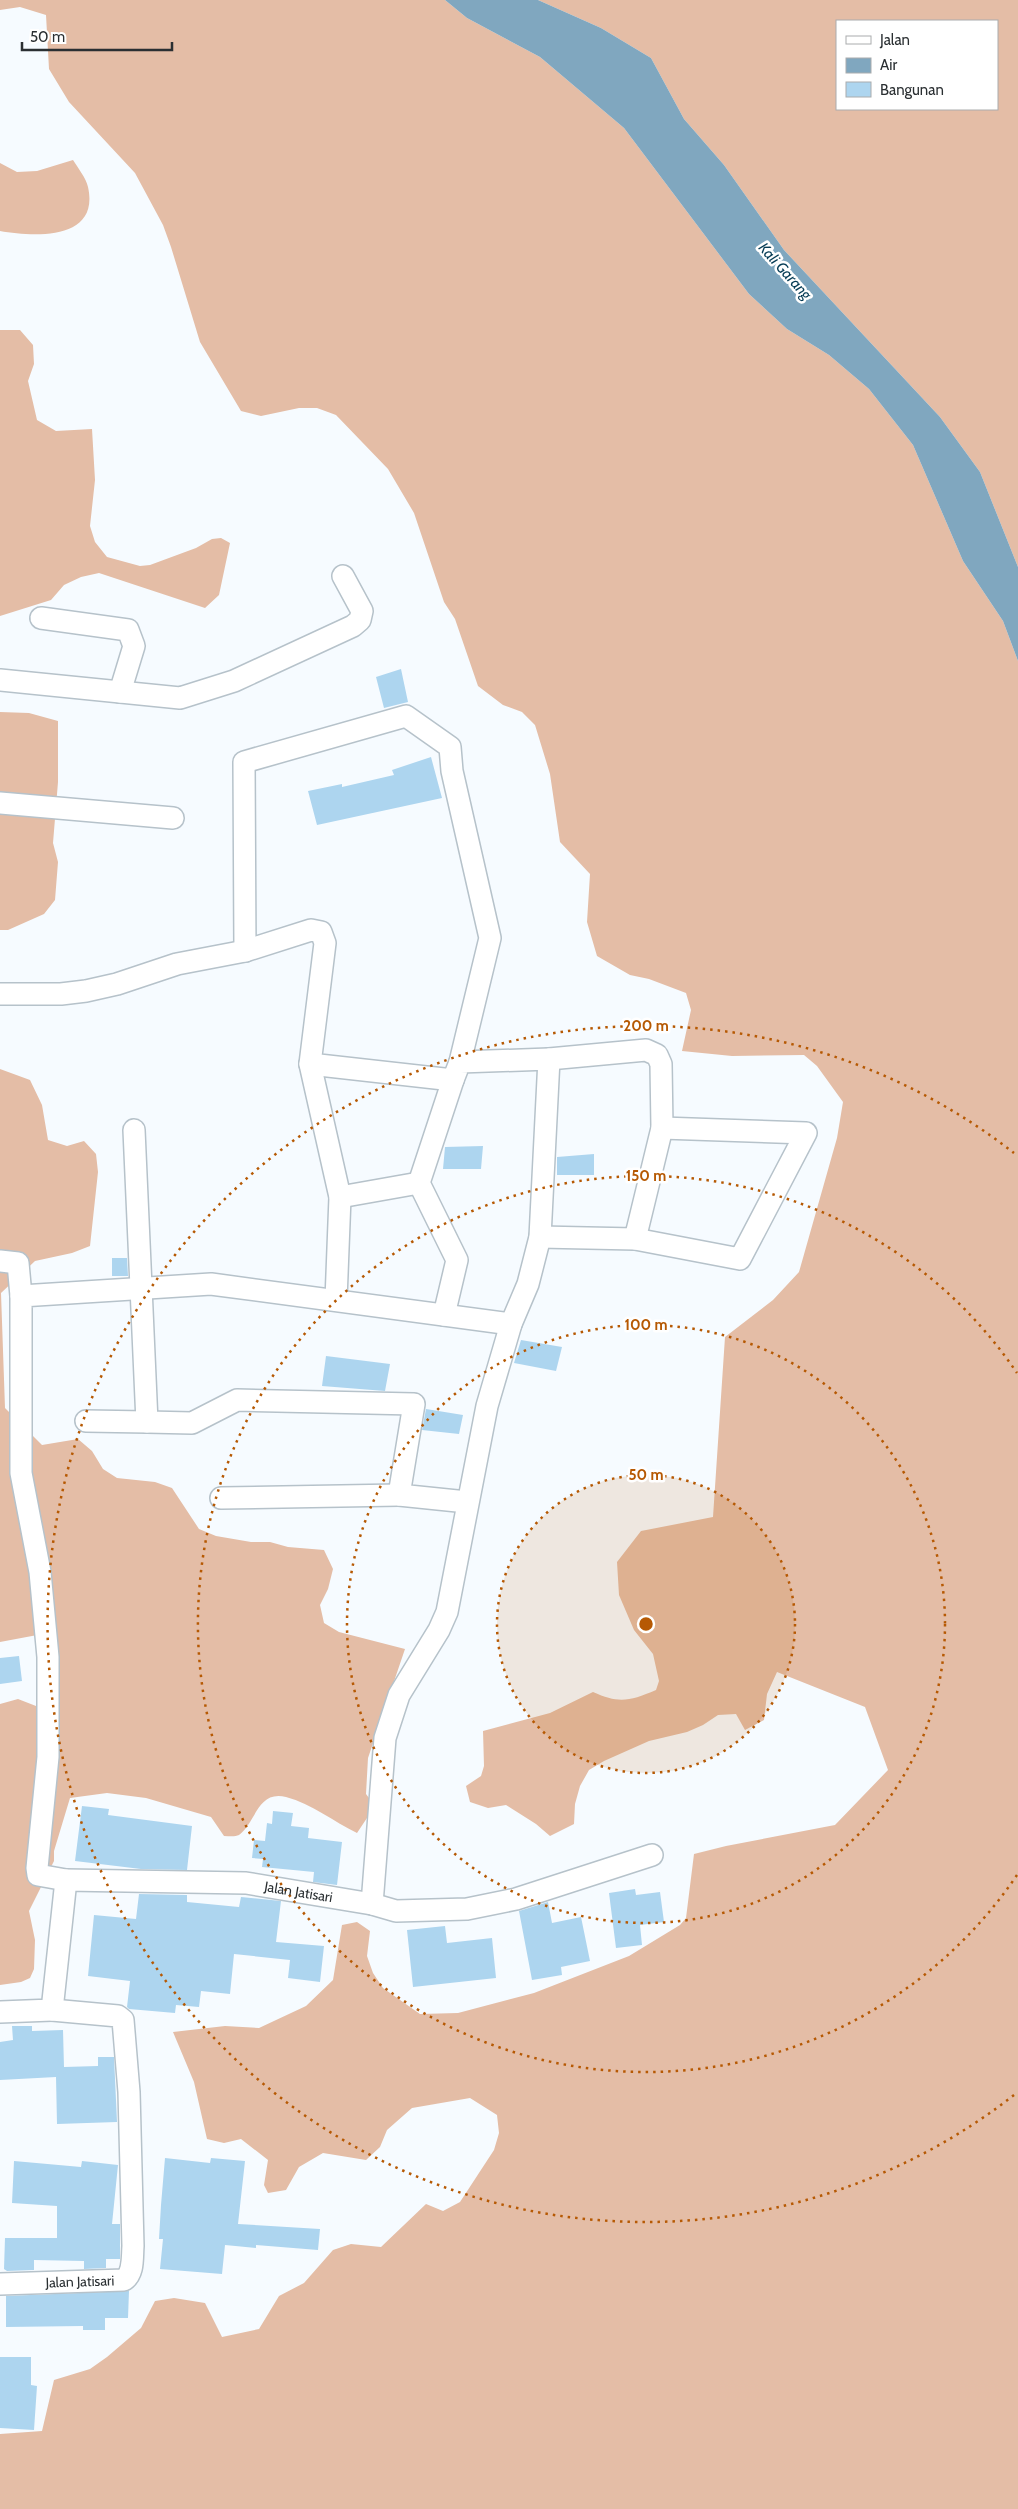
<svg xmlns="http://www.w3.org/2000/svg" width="1018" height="2509" font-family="Cabin,sans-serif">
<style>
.forest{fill:#e4bda6;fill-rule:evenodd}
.water{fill:#80a7bf}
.building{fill:#add5ef}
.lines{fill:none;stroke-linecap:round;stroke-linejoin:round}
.minor-casing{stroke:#b6c2ca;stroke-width:24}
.minor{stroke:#fff;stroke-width:21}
.ring{fill:none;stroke:#b65903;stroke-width:2.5;stroke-dasharray:2.5 5}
.labels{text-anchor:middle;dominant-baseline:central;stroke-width:5;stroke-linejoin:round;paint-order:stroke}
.street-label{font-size:14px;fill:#2a2f32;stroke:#fff}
.water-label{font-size:15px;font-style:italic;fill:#053b54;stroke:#fff}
.centre{fill:#b65903;stroke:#fff;stroke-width:2.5}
.ring-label{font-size:15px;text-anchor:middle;font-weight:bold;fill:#b65903;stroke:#fff;stroke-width:5;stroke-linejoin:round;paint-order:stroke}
</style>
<rect width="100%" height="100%" fill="#f6fbff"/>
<path class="forest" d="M0,0H445L467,18L540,57L624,128L749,294L787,329L829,355L869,389L913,445L963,561L1003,621L1018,661V2509H0V2434L42,2431L54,2380L90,2369L107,2357L141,2328L155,2301L174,2298L205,2303L222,2337L259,2329L279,2296L304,2283L333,2250L351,2244L381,2247L426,2204L443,2211L460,2202L494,2150L499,2133L497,2115L470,2098L412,2108L387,2130L380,2147L366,2160L323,2153L299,2167L286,2190L268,2193L264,2185L268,2160L241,2139L224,2143L207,2139L194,2082L173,2032L225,2026L259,2028L306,2006L333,1980L342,1925L357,1922L370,1931L367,1956L373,1973L383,1988L420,2014L458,2013L534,1993L629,1956L680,1925L686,1918L694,1854L726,1846L835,1825L888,1770L865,1707L777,1672L767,1694L764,1720L745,1730L736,1714L718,1715L703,1725L687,1732L649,1741L604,1761L589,1770L580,1786L575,1804L574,1824L550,1836L536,1824L506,1805L488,1808L470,1802L466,1786L481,1776L484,1766L483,1731L550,1713L593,1692C619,1704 630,1701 656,1690L659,1681L653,1654L634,1630L619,1595L617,1562L641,1531L713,1517L725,1337L773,1300L799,1272L837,1138L843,1102L817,1066L804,1055L732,1056L682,1051L691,1010L686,993L649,979L630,975L597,956L587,922L590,874L560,842L550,774L535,725L522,712L503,705L478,686L455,619L444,602L414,513L388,469L336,415L317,408H299L261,416L241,411L200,342L171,247L163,225L135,173L69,102L49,69L46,15L20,7L0,10Z
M538,0H1018V567L980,472L940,417L784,250L724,165L684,119L651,58L601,28ZM837,21H997V109H837Z
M73,160C78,168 86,178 88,187C100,241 34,237 0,231V163L17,172L37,171Z
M0,330H20L33,345L34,364L28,381L37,420L56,431L92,429L95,480L90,526L95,542L107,557L140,566L150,565L196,548L212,539L221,538L230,543L219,595L205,608L99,573L81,577L64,585L51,600L0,616Z
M0,712L29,713L58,721V782L53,843L58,862L55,900L44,914L8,930H0Z
M0,1069L30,1080L42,1105L48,1140L67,1146L84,1141L96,1154L98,1172L90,1246L72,1253L35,1261L1,1293L5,1408L42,1445L78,1439L92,1451L103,1469L117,1478L155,1482L172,1488L199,1529L216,1536L251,1542H270L288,1547L324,1550L333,1569L328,1589L320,1605L324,1623L339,1632L405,1649L368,1758L366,1794L375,1806L357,1833C334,1822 312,1804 286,1797C257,1790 256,1823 239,1835C235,1837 229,1836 224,1836L211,1817L146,1798L107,1793L70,1798L54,1851V1861L29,1911L35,1940L34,1969L30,1978L21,1982L0,1985V1704L18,1699L36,1706L45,1705C67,1678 58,1664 48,1633L0,1642Z"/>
<path class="water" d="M445,0H538L601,28L651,58L684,119L724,165L784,250L940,417L980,472L1018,567V661L1003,621L963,561L913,445L869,389L829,355L787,329L749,294L624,128L540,57L467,18Z"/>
<path class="building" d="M401,669L408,702L384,708L376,677Z
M431,757L442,798L317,825L308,791L342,784V787L394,775L392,770Z
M483,1146L481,1169H443L445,1147Z
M594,1154V1175H557V1157Z
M112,1258H127L128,1276H112Z
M521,1340L562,1347L556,1371L514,1363Z
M326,1356L390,1364L385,1391L322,1386Z
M426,1409L463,1415L459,1434L422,1430Z
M19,1656L22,1681L0,1684V1658Z
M82,1806L109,1809L108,1815L192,1826L187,1870L141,1869L75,1861Z
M273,1811L293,1813L291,1826L309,1828L308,1838L342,1842L337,1885L313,1882L314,1872L262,1867L263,1859L252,1858L254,1840L265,1841L267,1823L272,1824Z
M635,1889L636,1895L660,1892L664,1922L640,1925L642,1945L616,1948L609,1893Z
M139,1894L187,1895V1902L239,1907L241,1897L281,1901L276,1942L324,1946L320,1982L288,1978L290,1960L234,1954L230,1994L201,1991L199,2007L176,2005L175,2013L129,2009L127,2007L130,1981L88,1976L94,1915L136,1919Z
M548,1902L552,1923L581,1917L590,1961L561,1967L562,1975L532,1980L519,1911Z
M445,1926L447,1943L492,1938L496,1978L413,1987L407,1930Z
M12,2026H32V2031L63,2030L64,2067L98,2066V2057H114L117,2122L57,2124L56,2077L0,2080V2042L13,2040Z
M165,2158L210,2163L211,2158L245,2161L238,2224L320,2229L318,2250L256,2245V2248L225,2245L222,2274L160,2269L163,2239H159L161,2205Z
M14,2161L81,2167L82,2161L118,2165L112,2224H120V2259H106V2268L84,2269V2261L34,2260V2270L7,2271L4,2269L5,2238H57V2206L12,2203Z
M129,2291L128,2318H105V2330H83V2326L6,2327V2296Z
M0,2357H31V2385L37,2386L34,2430L0,2428Z"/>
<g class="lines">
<g class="minor-casing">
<g id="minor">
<path d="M41,618L128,630L134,646L120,692"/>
<path d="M0,680L180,698L234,681L353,626L360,620L362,611L343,576"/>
<path d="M0,803L173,818"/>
<path d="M245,951L244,762L406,716L450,747L452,771L490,938L460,1062"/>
<path d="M0,994H61L86,991L117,984L177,964L245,951L311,930L321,932L325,943L310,1064L453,1080L460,1062L549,1059L540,1237L528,1284L511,1324L487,1406L447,1612L439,1630L399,1695L385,1738L372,1904"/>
<path d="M310,1064L340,1197L336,1300"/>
<path d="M134,1130L147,1422L192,1423L237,1400L414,1404L399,1495L467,1502"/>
<path d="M340,1197L419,1183"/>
<path d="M540,1237L635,1239L662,1128L661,1064L657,1055L646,1050L549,1059"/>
<path d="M635,1239L740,1259L806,1133L662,1128"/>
<path d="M0,1261L18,1263L21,1296"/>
<path d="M444,1315L457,1260L419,1183L453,1080"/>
<path d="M86,1421L147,1422"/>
<path d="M221,1498L399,1495"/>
<path d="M66,1880L38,1875L37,1868L48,1757V1657L40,1572L21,1473V1296L211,1284L511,1324"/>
<path id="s1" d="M0,2012L52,2010L66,1880L246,1883L372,1904L396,1911L467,1909L516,1899L652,1855"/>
<path id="s2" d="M0,2284L124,2280C134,2273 132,2258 133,2246L129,2092L123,2020L118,2016L52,2010"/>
</g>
</g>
<use href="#minor" class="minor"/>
</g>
<circle cx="646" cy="1624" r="149" fill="#b65903" fill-opacity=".12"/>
<g class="ring">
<circle cx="646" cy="1624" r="149"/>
<circle cx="646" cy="1624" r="299"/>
<path d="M1017 1875A448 448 0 1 1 1017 1373"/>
<path d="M1014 2095A598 598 0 1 1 1014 1153"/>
</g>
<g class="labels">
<g class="street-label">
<text stroke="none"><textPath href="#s1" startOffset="416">Jalan Jatisari</textPath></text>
<text stroke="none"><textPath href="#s2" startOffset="80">Jalan Jatisari</textPath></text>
</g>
<g class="water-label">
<text transform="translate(785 271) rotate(48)">Kali Garang</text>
</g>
</g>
<circle cx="646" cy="1624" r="8" class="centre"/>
<g class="ring-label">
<text x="646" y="1031">200 m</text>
<text x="646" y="1181">150 m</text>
<text x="646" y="1330">100 m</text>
<text x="646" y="1480">50 m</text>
</g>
<rect x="836" y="20" width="162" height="90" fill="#ffffff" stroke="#aaacad"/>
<rect x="846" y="36" width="25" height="8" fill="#ffffff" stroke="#aaacad"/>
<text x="880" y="45" font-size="15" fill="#2a2f32">Jalan</text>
<rect x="846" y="58" width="25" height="15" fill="#80a7bf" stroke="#aaacad"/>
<text x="880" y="70" font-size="15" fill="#2a2f32">Air</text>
<rect x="846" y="82" width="25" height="15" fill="#add5ef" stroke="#aaacad"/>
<text x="880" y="95" font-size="15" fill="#2a2f32">Bangunan</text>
<path d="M22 42v8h150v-8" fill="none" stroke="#2a2f32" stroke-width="2.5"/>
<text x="30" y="42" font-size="15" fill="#2a2f32" stroke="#ffffff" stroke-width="4" paint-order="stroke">50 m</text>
</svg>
